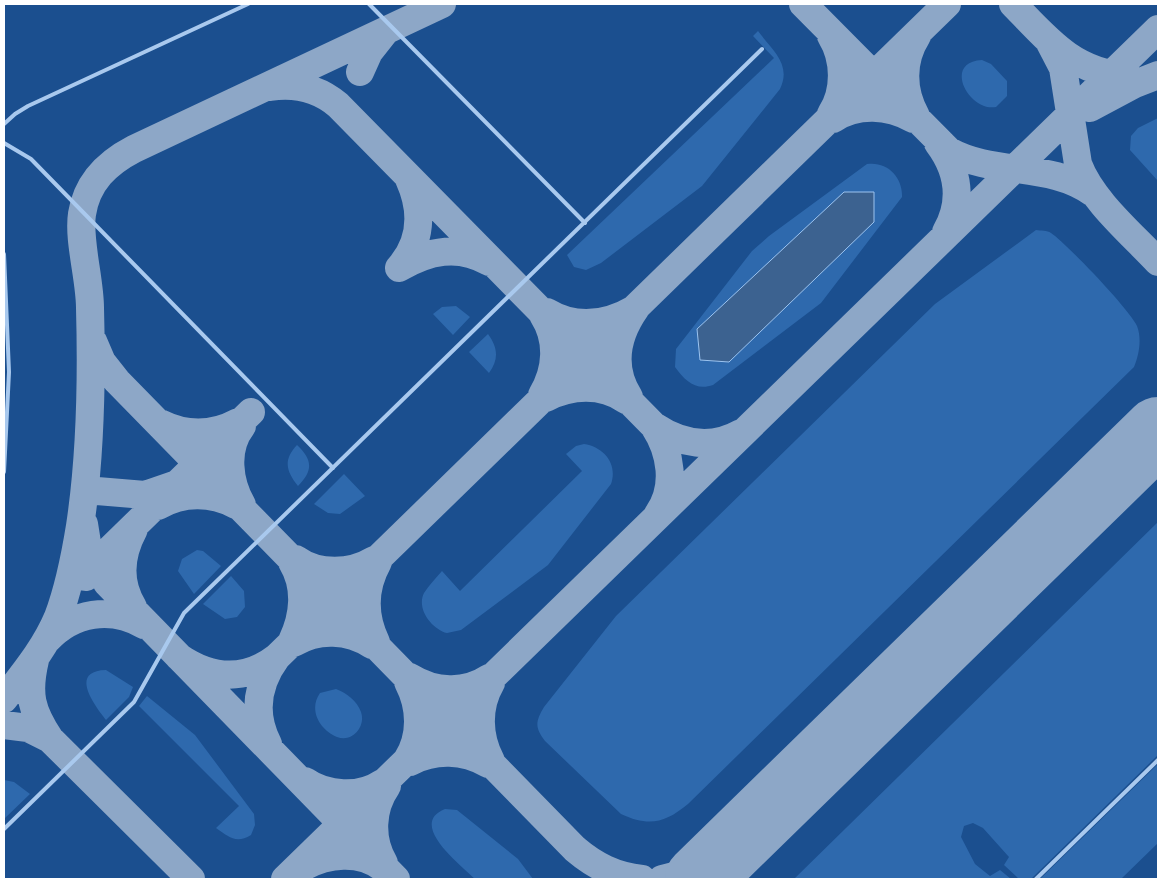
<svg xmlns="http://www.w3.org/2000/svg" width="1162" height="883" font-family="'Fira Sans Condensed',sans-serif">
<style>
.green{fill:#2e69ad}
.water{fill:#3c6290;stroke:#9cc4f0}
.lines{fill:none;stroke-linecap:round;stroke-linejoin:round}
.taxiway{stroke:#8da7c7;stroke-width:28}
.runway{stroke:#8da7c7;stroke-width:68}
.lane{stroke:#a9c9ee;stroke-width:4}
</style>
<rect width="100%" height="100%" fill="#1b4f8f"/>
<path class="green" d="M758,31C772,50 792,64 780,89L702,186L601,263L586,270L574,267L567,255L774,58L753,36Z
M982,60L991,64L1007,81V96L996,107C969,112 942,62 982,60Z
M1158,118V181L1130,150L1131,136L1138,128Z
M867,164C887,161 903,177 902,197L821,303L713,385C696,391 685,381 675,367L676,349L752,251L769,236Z
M1036,230C1041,231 1047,230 1051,233C1066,243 1130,310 1137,326C1142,339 1139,355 1134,367L688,804C665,823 649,827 621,814L545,741C535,728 535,722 544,707L616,616L935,304Z
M456,306L470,317L453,335L433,314L442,307Z
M488,334C498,348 499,359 489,373L469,352Z
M584,444C604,447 618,464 611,484L548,565L461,630L447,633C432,629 416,609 424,593C429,585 436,578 442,571L460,591L582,471L566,454L576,446Z
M297,445C313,460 313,471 298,486C286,471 283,460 297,445Z
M344,474L365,496L340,514L328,513L314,504Z
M1158,522V755L1031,879H1019L1004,865L1009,857L983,828L973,823L964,826L961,837L975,864L990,876L1000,870L1011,879H794Z
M197,550L203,551L221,566L194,594L178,571L182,559Z
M231,576L244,591L245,607L237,617L225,619L203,604Z
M106,670L133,687L129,697L106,720C95,706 68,671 106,670Z
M336,689C347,693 357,701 361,712C366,726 353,743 337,737C320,730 308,710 320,693Z
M147,696L195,735L254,814L255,825L251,835C236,844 229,837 216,828L239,806L139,706Z
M1158,764V843L1121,879H1040Z
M4,780L14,782L30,794L4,819Z
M445,809L457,810L518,859L533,879H475C461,865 407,824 445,809Z"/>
<path class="water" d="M844,192H874V222L729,362L700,360L697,329Z"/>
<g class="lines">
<path class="taxiway" d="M803,4L949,151C994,176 1051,162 1093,193
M1013,4C1047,39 1073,72 1126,76
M1049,41L1063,68L1078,164C1092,201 1131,233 1158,262
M360,72L369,52L384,33
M270,87C296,83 319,89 338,105L654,426C671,452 677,487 658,514
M1090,108L1135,84L1158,75
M831,114C846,91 845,59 831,36
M916,116C902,91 901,61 917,36
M833,119C857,103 889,105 913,119
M938,143C959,171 963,202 946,232
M399,268C428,251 458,244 489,262
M399,268C422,242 423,210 409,179
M547,312C577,330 607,325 636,308C617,335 610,367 629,397
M93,341L102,362L117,381L575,849C595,866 615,876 642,879
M542,395C557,370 559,340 543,315
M546,398C570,385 602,383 626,400
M160,423C186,436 212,436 238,422
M242,426C224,449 229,482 242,505
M654,426C681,444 711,450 741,433
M85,490L145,495L174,485
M158,506C183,492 211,492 236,505
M84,524L87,543L107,583L396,879
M296,559C318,575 351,574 374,560
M86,577L95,564L251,412
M133,607C117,581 120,555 134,529
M47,640C73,612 111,606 144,625
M292,641C304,616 307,587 292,562
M376,642C363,615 363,589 378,562
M294,643C318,628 349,630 372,645
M179,657C211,679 245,682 277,657L947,4
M35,660C27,694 31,710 50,739L191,879
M410,677C434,692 465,694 489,678
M4,699C24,673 45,648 58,617C69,588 75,557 80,526C91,453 92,381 90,308C90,279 78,240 82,214C87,182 107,163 134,149L442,4
M4,725L28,728L50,739
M268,744C252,713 257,684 277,657
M407,760C422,736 421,707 408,682
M491,761C478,737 477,707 491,683
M410,762C435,749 464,750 488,764
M305,781C326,796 360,798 382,783
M384,863C370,839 371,809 387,786
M303,867C328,854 359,850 383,868
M285,879L1158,29
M662,879L697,870L728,851"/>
<path class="runway" d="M699,879L1158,431"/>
<path class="lane" d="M369,4L585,223
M4,124L15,114L28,106L248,4
M4,143L31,159L333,468
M4,254L9,372L4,472
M4,829L134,702L184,613L762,49
M1036,879L1158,760"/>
</g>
<rect width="1162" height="883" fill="none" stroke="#ffffff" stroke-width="10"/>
</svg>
